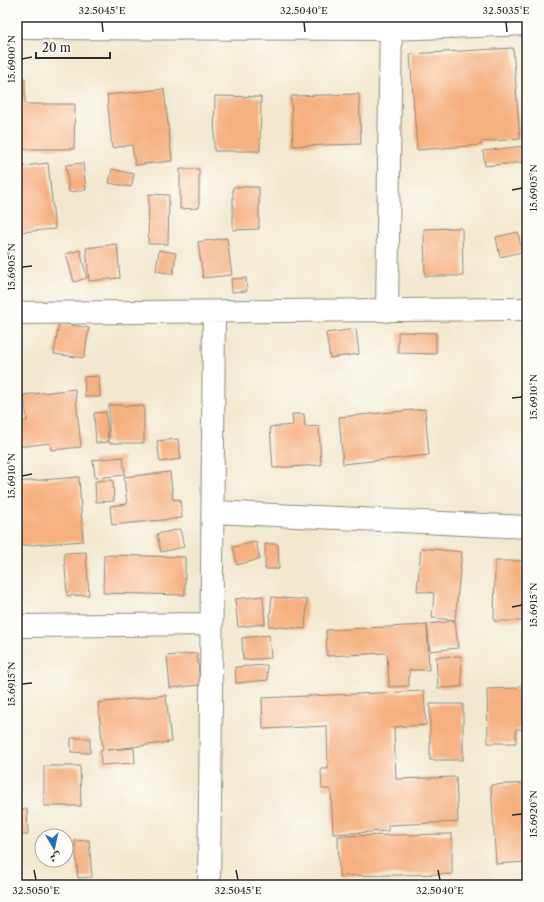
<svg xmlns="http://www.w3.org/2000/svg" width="544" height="902" font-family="'Libre Caslon Text',Amiri,serif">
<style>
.building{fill:#f6b080}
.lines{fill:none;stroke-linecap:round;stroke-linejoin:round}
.minor-casing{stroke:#8e8a7d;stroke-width:24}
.minor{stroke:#fff;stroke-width:22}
.ticks{fill:none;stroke:#2b2b2b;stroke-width:1.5}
.neatline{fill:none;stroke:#2b2b2b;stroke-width:1.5}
.ticks-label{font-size:10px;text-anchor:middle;fill:#2b2b2b}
</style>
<rect width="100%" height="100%" fill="#fdfcf7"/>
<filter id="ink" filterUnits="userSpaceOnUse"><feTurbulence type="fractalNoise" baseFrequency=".025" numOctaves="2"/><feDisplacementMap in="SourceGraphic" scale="8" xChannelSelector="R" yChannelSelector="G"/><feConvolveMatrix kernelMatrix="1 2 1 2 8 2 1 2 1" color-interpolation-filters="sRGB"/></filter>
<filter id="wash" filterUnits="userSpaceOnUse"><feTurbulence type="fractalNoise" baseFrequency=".012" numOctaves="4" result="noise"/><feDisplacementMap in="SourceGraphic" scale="16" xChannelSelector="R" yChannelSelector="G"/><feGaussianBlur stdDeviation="0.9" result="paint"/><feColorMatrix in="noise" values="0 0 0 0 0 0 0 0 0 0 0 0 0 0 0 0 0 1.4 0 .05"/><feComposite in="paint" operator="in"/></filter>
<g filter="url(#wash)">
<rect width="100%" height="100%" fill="#f2e8cf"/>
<g id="blocks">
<path class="building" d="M513,48L520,139L481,142V145L417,150L410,54Z
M527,63V86H525L524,64Z
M17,78H25V104H75L74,149H17Z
M164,89L172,161L135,165L132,145L112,148L107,95Z
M359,94L361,144L293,146L291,96Z
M215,96L261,97L260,151H214Z
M523,146L524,162L485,166L483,151Z
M48,163L55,229L21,232L17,202V167Z
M83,163L86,190L69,192L66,165Z
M112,169L134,174L131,187L109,183Z
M180,169H199V208L180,209Z
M233,187H259V229L233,230Z
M525,193H527V206H526Z
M149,194L169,195L168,244H148Z
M462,228L463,276H425L424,229Z
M518,232L522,252L500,257L496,237Z
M227,238L232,275L203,278L198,242Z
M117,244L120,278L89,281L86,248Z
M80,250L87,278L74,282L66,254Z
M159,250L176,253L173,274L156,271Z
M246,278L247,291L232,292L231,279Z
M59,323L89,328L84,358L54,354Z
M356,329L359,354L330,358L326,333Z
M398,332L436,333V354L398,353Z
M99,376L100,397H85L84,377Z
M75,389L81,447L51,450L50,443L17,447V422L27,421L24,395Z
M109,405L144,406V443H109Z
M425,409L429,455L343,464L339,417Z
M106,412L108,442L96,443L94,413Z
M292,414H304L305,427L319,426L321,465L273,468L270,427L293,425Z
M178,439L181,459L160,462L157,441Z
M123,457L125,475L95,478L93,460Z
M170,472L173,500L180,499L182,518L112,525L110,506L127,504L124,477Z
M79,477L83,541L17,546V482Z
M113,480L114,501L96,502L95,481Z
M180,529L184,547L161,552L157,534Z
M256,542L260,559L237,565L233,547Z
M265,544H278L279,569H265Z
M421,548L462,552L455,620L432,618L434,593L417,591Z
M86,552L89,595L67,596L64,553Z
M104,555L185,557V595L103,593Z
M495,561H523L522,621H494Z
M263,596L265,624L238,627L235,599Z
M272,597L307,600L305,629L269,626Z
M455,621L458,648L430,651L427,624Z
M427,625L429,670H409V686L389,687L387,653L327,656L326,630Z
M527,631V641L522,635Z
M269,635L271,658L243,660L242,638Z
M197,653L200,685L170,688L167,656Z
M461,656L462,687L438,688L436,657Z
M267,665L268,680L236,683L235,667Z
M527,680V729H516V743H488L487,689L517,688Z
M424,691L426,725L394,727L396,779L456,777L458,822L388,825V831L333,834L331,789H322L321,769H328L327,726L263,729L262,698Z
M166,695L171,742L107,750L134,748L135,763L101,765L100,751L103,750L98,703Z
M430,704H463V760H430Z
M71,738H90V753L71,752Z
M44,766H80L81,806H44Z
M527,783V862L496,864L491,785Z
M27,809L28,835H17V810Z
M452,834V874L339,876L338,836Z
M89,840L92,877L78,878L75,841Z"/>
</g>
</g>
<g filter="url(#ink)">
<use href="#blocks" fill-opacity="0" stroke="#8e8a7d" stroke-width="1"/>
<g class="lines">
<g class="minor-casing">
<path id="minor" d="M17,28L391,29L527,24
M387,311L391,17
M17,313L527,309
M214,512L527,527
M17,626L211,624
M209,885C211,694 214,503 214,312"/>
</g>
<use href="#minor" class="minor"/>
</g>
</g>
<path class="ticks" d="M102,22L103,32M304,22L305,32M506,22L507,32M22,59L32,57M512,190L522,188M22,267L32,266M512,398L522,397M22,476L32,474M512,607L522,605M22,684L32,683M512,815L522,814M34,870L36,880M236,870L238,880M438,870L440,880"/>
<rect width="544" height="902" fill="none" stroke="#fdfcf7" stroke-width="44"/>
<g transform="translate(54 848) rotate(171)"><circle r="19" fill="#fdfcf7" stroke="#a9a8a5"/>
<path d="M0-3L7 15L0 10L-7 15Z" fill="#1f6fb2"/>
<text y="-6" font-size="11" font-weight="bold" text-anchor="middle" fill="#2b2b2b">ش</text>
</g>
<path d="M36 52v6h74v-6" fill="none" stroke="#2b2b2b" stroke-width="2"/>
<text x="42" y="52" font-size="12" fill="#2b2b2b" stroke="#fdfcf7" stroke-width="3" paint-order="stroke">20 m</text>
<rect x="22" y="22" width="500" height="858" class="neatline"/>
<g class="ticks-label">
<text x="102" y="14">32.5045°E</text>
<text x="304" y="14">32.5040°E</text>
<text x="506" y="14">32.5035°E</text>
<text transform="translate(11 59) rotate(-90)" y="4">15.6900°N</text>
<text transform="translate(533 188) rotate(-90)" y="4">15.6905°N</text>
<text transform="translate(11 267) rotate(-90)" y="4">15.6905°N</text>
<text transform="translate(533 397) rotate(-90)" y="4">15.6910°N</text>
<text transform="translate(11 476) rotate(-90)" y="4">15.6910°N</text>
<text transform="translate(533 605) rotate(-90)" y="4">15.6915°N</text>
<text transform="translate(11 684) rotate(-90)" y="4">15.6915°N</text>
<text transform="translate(533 814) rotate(-90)" y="4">15.6920°N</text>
<text x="36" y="894">32.5050°E</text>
<text x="238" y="894">32.5045°E</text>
<text x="440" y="894">32.5040°E</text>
</g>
</svg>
